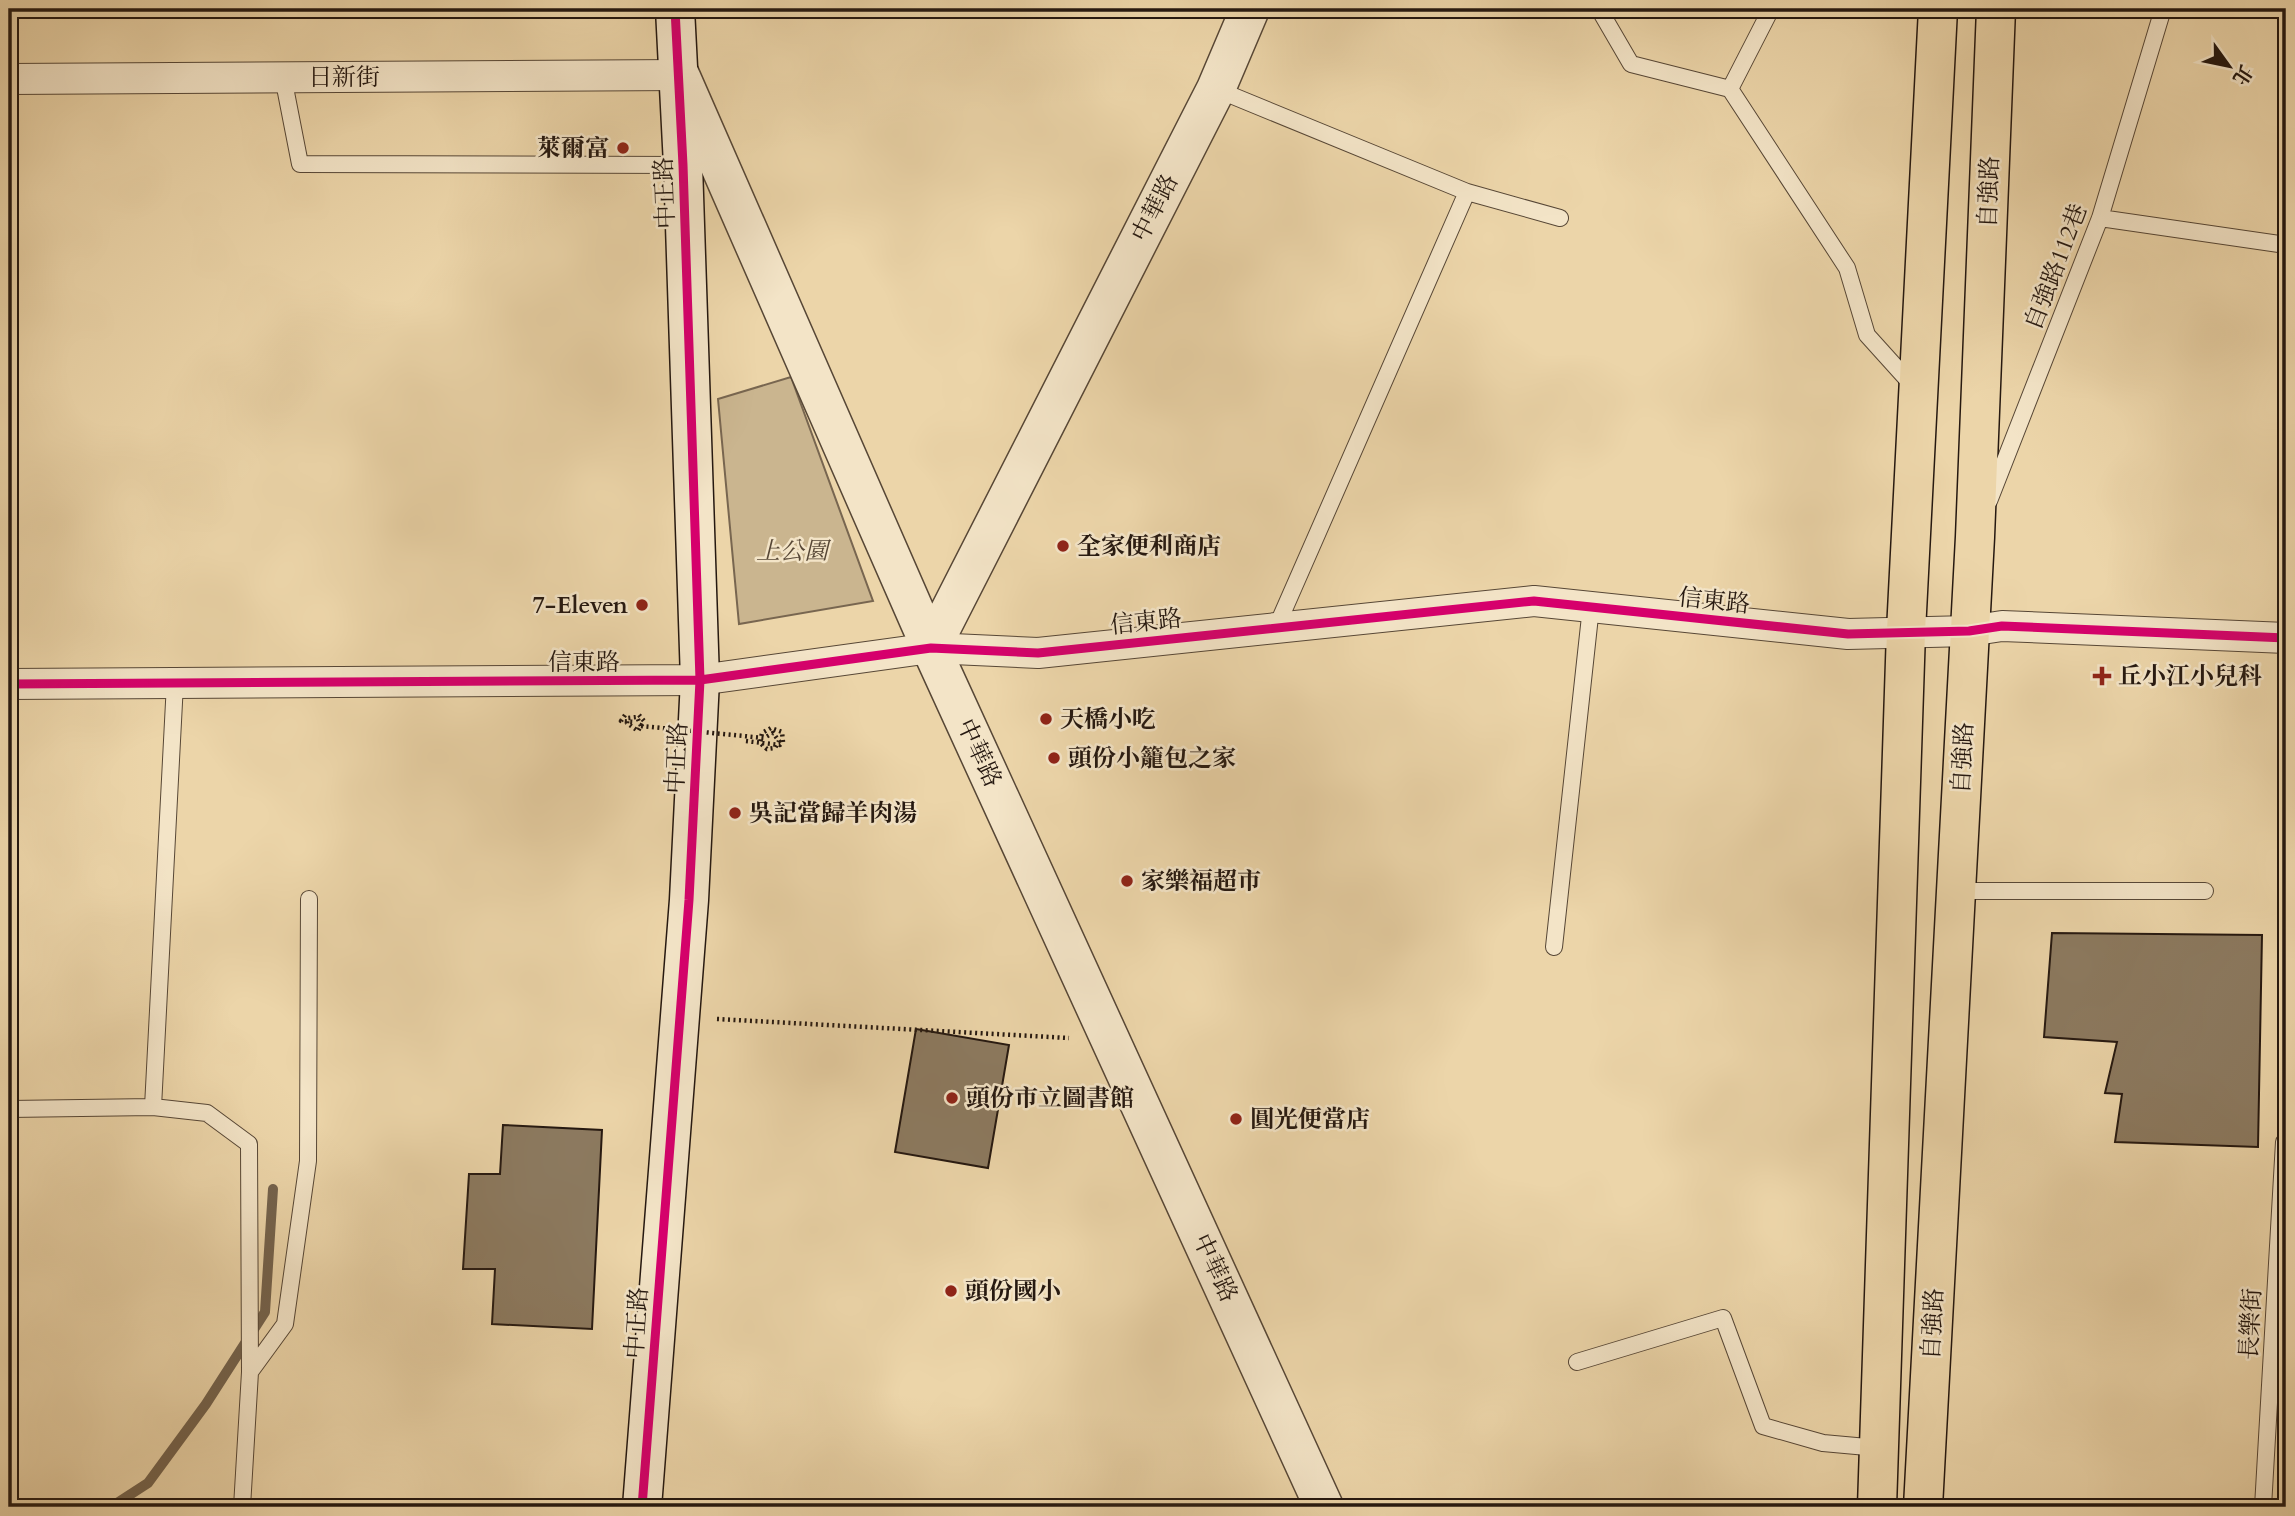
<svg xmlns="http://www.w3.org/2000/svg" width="2295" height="1516" font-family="Cardo,'Noto Serif TC',serif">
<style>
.green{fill:#cab58f;stroke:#786650;stroke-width:2}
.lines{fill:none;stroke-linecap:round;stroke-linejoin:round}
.stream{stroke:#74634d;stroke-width:10}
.building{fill:#8c7a60;stroke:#251810;stroke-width:2}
.service-casing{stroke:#574736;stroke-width:18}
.minor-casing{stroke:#574736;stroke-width:32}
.tertiary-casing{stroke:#574736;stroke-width:41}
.secondary-casing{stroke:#251810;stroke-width:41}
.primary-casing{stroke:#251810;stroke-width:41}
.path{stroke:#251810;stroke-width:4.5;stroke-dasharray:2 3.5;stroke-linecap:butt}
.service{stroke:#f3e4c7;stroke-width:16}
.minor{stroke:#f3e4c7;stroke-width:30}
.tertiary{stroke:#f3e4c7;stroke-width:38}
.secondary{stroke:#f3e4c7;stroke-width:38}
.primary{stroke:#ecd5a9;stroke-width:38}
.path-bridge{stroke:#251810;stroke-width:4.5;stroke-dasharray:2 3.5;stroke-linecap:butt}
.cycleway-casing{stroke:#f3e4c7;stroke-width:13}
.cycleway{stroke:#d6006c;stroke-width:9}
.poi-dot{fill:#8f2418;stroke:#f3e4c7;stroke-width:2.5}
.labels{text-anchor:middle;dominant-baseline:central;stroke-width:5;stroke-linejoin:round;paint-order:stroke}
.street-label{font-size:24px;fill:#251810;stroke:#f3e4c7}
.poi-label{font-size:24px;font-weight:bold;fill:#251810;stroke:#f3e4c7;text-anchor:start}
.park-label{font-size:24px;font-style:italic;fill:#574736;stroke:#f3e4c7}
</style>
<rect width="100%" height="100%" fill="#ecd5a9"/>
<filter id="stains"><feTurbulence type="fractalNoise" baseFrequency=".00286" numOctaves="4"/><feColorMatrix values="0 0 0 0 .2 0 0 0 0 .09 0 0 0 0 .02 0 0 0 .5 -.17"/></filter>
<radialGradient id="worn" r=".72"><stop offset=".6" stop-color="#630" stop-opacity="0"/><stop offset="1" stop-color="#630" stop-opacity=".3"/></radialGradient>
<path class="green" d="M791,377L873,601L739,624L718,399Z"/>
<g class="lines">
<path class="stream" d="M111,1507L148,1483L206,1404L265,1312L273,1189"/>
</g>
<path class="building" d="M2052,933L2262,935L2258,1147L2115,1142L2122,1094L2105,1093L2117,1042L2044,1037Z
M916,1029L1009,1045L988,1168L895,1152Z
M503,1125L602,1130L592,1329L492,1324L495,1269H463L469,1174H500Z"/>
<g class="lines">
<g class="service-casing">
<path id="service" d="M1599,9L1631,64L1730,89
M1771,9L1730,89L1847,268L1867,335L1913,386
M283,77L300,164L685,165
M1216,89L1467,192L1560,218
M2100,218L2286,245
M1989,501L2100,218L2163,9
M1276,628L1467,192
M1956,891H2205
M1554,947L1591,607
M153,1107L175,683
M9,1109L153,1107L207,1113L249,1144L250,1372L242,1507
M1577,1362L1723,1318L1763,1426L1823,1443L1878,1448
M250,1372L285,1324L308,1161L309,899
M2263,1507L2284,1142"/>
</g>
<g class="minor-casing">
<path id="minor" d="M9,79L680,75
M9,684L700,680L931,648L1038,653L1534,601L1848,634L1969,631L2002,626L2286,638"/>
</g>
<g class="tertiary-casing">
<path id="tertiary" d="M680,75L931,648L1324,1507
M931,648L1216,89L1250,9"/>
</g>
<g class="secondary-casing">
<path id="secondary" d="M642,1507L689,900L700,680L683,165L675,9"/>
</g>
<g class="primary-casing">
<path id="primary" d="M1877,1507L1906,631L1938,9
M1923,1507L1975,537L1996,9"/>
</g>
<path class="path" d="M625,715L621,721L634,722
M639,715L644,721L638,731L627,723L628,718L637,717L641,726
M746,741L780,745L783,742L782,732L771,728L762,733L760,743L767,749L775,748L779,741L773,733L764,738
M717,1019L1069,1038"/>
<use href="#service" class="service"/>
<use href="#minor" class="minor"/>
<use href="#tertiary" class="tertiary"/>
<use href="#secondary" class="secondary"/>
<use href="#primary" class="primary"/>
<path class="path-bridge" d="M641,726L764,738"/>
<g class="cycleway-casing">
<path id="cycleway" d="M9,684L700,680L931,648L1038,653L1534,601L1848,634L1969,631L2002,626L2286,638
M642,1507L689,900L700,680L683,165L675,9"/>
</g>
<use href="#cycleway" class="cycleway"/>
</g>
<g class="poi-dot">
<circle cx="623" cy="148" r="7"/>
<circle cx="1063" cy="546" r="7"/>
<circle cx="642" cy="605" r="7"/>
<path d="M2098.5 665.5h7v7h7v7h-7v7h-7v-7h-7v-7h7z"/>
<circle cx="1046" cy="719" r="7"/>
<circle cx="1054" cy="758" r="7"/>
<circle cx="735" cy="813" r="7"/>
<circle cx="1127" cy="881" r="7"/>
<circle cx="952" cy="1098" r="7"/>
<circle cx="1236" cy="1119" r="7"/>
<circle cx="951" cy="1291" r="7"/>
</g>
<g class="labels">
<g class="street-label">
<text x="344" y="77">日新街</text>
<text transform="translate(1989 192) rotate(-88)">自強路</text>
<text transform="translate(665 193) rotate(-92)">中正路</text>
<text transform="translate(1155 208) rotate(-63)">中華路</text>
<text transform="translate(2056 267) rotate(-69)">自強路112巷</text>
<text transform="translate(1714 601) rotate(6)">信東路</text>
<text transform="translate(1146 622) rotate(-6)">信東路</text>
<text x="584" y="662">信東路</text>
<text transform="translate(979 753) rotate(65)">中華路</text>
<text transform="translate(677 758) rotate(-87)">中正路</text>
<text transform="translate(1963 758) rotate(-87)">自強路</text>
<text transform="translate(1215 1268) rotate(65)">中華路</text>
<text transform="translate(637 1323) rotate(-86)">中正路</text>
<text transform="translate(1933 1324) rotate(-87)">自強路</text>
<text transform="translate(2251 1324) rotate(-87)">長樂街</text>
</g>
<g class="poi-label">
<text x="609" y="148" text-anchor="end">萊爾富</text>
<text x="1077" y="546">全家便利商店</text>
<text x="628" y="605" text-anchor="end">7-Eleven</text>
<text x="2118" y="676">丘小江小兒科</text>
<text x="1060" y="719">天橋小吃</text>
<text x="1068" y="758">頭份小籠包之家</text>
<text x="749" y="813">吳記當歸羊肉湯</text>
<text x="1141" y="881">家樂福超市</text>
<text x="966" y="1098">頭份市立圖書館</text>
<text x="1250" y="1119">圓光便當店</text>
<text x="965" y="1291">頭份國小</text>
</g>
<g class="park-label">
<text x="792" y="551">上公園</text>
</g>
</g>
<rect width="2295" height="1516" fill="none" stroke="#ecd5a9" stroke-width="35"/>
<rect x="10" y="10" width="2274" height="1495" fill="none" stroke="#251810" stroke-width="3.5"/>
<rect x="18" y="18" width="2260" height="1481" fill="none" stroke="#251810" stroke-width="2"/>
<g transform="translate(2229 66) rotate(123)" stroke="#f3e4c7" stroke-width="5" paint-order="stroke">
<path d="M0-5L12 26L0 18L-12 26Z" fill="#251810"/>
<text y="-10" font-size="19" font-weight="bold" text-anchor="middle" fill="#251810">北</text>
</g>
<rect width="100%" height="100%" filter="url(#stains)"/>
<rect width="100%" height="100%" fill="url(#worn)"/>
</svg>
